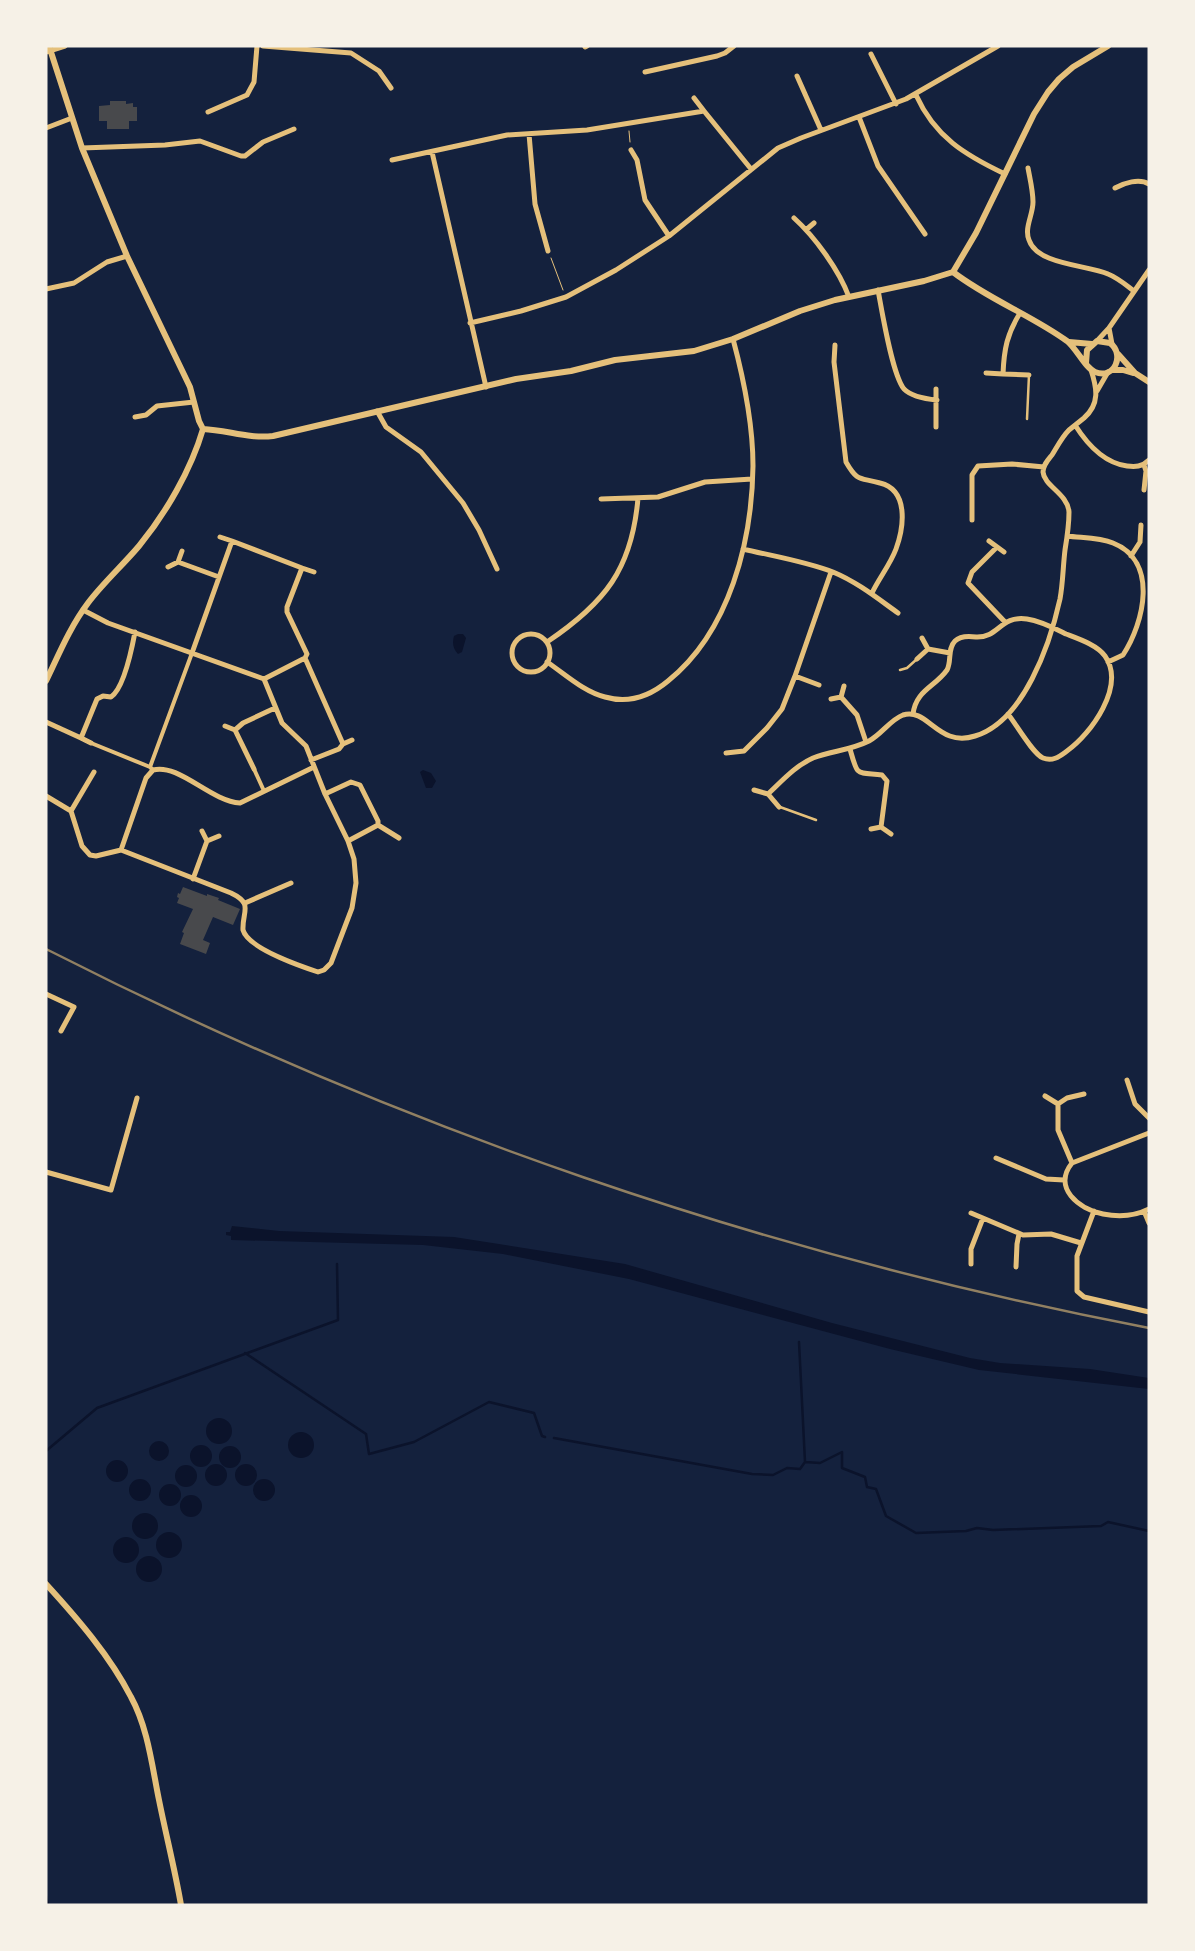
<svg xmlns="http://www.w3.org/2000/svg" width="1195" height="1951" font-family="Quicksand,sans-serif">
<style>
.water{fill:#0b132b}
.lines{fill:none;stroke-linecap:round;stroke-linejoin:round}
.stream{stroke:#0b132b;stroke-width:2.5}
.building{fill:#48494c}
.path{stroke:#e5c07b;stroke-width:1}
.service{stroke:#e5c07b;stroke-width:2.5}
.pedestrian{stroke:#e5c07b;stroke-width:4}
.minor{stroke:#e5c07b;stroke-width:5}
.tertiary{stroke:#e5c07b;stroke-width:6}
.rail{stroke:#918062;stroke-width:2.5}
</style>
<rect width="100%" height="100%" fill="#14213d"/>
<path class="water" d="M458,634H463L466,638L462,652L458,654C453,649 452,643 454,636Z
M423,770L431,773L436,781L432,788H426L420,772Z
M232,1226L279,1231L454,1237L625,1264L832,1323L970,1358L1000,1363L1090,1369L1149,1378V1389L979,1370L890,1349L629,1279L503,1254L423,1245L231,1240V1236L226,1235V1232H230Z
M206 1431a13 13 0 1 1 26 0a13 13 0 1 1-26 0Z
M288 1445a13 13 0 1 1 26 0a13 13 0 1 1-26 0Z
M149 1451a10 10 0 1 1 20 0a10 10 0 1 1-20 0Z
M190 1456a11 11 0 1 1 22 0a11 11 0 1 1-22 0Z
M219 1457a11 11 0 1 1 22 0a11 11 0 1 1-22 0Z
M106 1471a11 11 0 1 1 22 0a11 11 0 1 1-22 0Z
M205 1475a11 11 0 1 1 22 0a11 11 0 1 1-22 0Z
M235 1475a11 11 0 1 1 22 0a11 11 0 1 1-22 0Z
M175 1476a11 11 0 1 1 22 0a11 11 0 1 1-22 0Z
M253 1490a11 11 0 1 1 22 0a11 11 0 1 1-22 0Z
M129 1490a11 11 0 1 1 22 0a11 11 0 1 1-22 0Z
M159 1495a11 11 0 1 1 22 0a11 11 0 1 1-22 0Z
M180 1506a11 11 0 1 1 22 0a11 11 0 1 1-22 0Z
M132 1526a13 13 0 1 1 26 0a13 13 0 1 1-26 0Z
M156 1545a13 13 0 1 1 26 0a13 13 0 1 1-26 0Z
M113 1550a13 13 0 1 1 26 0a13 13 0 1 1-26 0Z
M136 1569a13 13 0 1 1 26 0a13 13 0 1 1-26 0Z"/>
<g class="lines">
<path class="stream" d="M799,1342L805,1462
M245,1353L366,1434L369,1454L414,1442L489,1402L534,1413L542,1436L545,1437
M554,1438L752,1474L773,1475L787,1468L800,1469L805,1462L820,1463L842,1452V1468L865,1477L867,1487L876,1489L886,1516L916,1533L966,1531L977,1528L993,1530L1101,1526L1108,1522L1149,1531
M46,1451L97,1408L338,1320L337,1264
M46,1896L48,1905"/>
</g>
<path class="building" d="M110,101H126V104L133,103V107H137V121H129V129H107V121H99V106L110,105Z
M183,887L207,896V894L219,898L218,900L240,909L233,925L213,917L203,940L210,943L206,954L180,944L184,933L182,932L193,909L177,903L179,898L177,897L178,893L180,894Z"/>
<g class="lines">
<path class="path" d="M629,131L630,142
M551,258L563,290"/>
<path class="service" d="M1027,419L1029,375
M900,670L907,668L917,659
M780,807L816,820"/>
<path class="pedestrian" d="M91,743L150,767
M254,769L264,791
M153,770L150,767L192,653"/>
<path class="minor" d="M263,46L351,53L379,71L391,88
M585,47L587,46
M46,52L65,46
M871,54L896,104
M645,72L717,56L725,53L734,46
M797,76L821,130
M916,95C935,137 965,155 1005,174
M694,98L704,111
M208,112L247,95L254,82L257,46
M859,117L878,166L925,234
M46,128L72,118
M529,134L535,204L548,251
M82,148L165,145L200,141L241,156H245L263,142L294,129
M631,150L637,160L645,200L669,236
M432,152L486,387
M392,160L507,135L587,130L704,111L751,169
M1028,168C1030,179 1033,191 1033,202C1033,215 1024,228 1029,240C1037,265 1088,265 1108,274C1118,278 1126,285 1134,291
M1115,188C1124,183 1139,178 1149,184
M794,218C815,237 839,270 849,297
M807,229L814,223
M46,289L74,283L107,262L127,256
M878,290C882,311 892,374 904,389C912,397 926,399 937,400
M470,323L521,311L566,297L616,270L669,236L778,148L801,138L906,99L998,46
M1109,328L1112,344
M1097,341L1109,328L1149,270
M835,345L834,362L846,462C858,483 860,477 880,483C909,490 904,527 896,549C890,565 879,578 872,593
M986,373L1003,374C1004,349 1007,334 1020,313
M1003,374L1029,375
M1097,391L1108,372
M377,411L386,427L421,452L463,503L479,530L497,569
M135,417L146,415L157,406L194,402
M1075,425C1087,444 1104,463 1127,466C1135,467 1142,467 1149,460
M936,427V389
M1144,490L1146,471L1144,465
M601,499L658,497L705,482L752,479
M972,520V475L978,466L1012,464L1044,467
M1067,536C1081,538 1099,537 1113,543C1159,561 1144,623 1123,655L1108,662
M220,537L232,541
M989,541L1004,552
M997,547L972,572L968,583L1005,622
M743,549C772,556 804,561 833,572C857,582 877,598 898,613
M1131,556L1140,542L1141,525
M178,562L182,551
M168,567L178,562L219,577
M302,568L314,572
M512 653a19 19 0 1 1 38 0a19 19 0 1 1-38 0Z
M922,638L928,649L950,653
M547,642C605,603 632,569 638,498
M192,653L232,541L302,568L287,607V612L307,654L305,658L264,679
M305,658L343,744L339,749L311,760
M917,659L928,649
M547,662C565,674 584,692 605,697C629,704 650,696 668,681C730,631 752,541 753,466C753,423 744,380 733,339
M795,676L819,685
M844,686L841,697L857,715L866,742
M831,699L841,697
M913,714C916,690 935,687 947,670C952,661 947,649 955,641C960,636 969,636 976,637C999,638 1000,615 1027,619C1041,621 1054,628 1066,634C1079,639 1097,645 1105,656C1126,686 1091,734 1067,751C1060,756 1053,762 1043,758C1033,754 1016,724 1008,714
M46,722L81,738L97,699L103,696L111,697C124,688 132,648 135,632
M225,726L235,730
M81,738L91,743
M343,744L352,740
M850,749C858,777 855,772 882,775L887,781L881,827L871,829
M726,753L744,751L767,728L782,709L795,676L831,572
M254,769L235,730L243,723L275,708
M754,790L768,794C782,781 795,766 813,758C832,751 851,750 869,741C882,734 890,720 903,715C928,707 938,748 975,736C1024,721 1050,644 1060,599C1063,583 1063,566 1065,550C1067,538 1069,524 1069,512C1068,494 1044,486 1043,472C1043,465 1048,460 1052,455C1057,447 1062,437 1069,430C1074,426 1079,422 1084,418C1100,404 1097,388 1091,370
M325,794L351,782L360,785L378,821V825L348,841
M768,794L779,807
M46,796L71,811L82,846L90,855L96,856L121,850L231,893C254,904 242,911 243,930C248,948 300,966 318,972L324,970L331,963L352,908L356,883L354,859L348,841L325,794L306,746L282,723L264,679L108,623L83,610
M71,811L94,772
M378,825L399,838
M881,827L891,834
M207,841L219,836
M121,850L146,778L153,770C179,763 210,801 240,803L314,767
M193,879L207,841L202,831
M245,903L291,883
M46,994L74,1007L61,1031
M1127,1080L1135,1104L1149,1118
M1045,1096L1058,1104V1130L1072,1163
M1058,1104L1067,1098L1084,1094
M1149,1133L1072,1163C1052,1188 1079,1209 1103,1214C1118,1217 1135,1216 1149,1209
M996,1158L1046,1179L1064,1180
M46,1172L111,1190L137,1098
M1094,1211L1077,1256V1291L1084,1297L1149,1312
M1144,1211L1149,1223
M971,1213L1023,1235L1051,1234L1081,1243
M971,1264V1249L983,1218
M1016,1267L1017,1244L1019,1234"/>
<path class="tertiary" d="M953,272L976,233L1034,114L1048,92L1059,79L1073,67L1108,46
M953,272C988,299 1031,315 1067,341C1077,349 1085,368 1095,372C1115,380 1125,354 1110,343L1097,341L1087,350L1086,363
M1069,342L1092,344
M1118,354L1135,373L1149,382
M1112,370H1123L1133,373
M203,429C227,430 249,439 273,436L516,379L571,371L615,360L694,351L733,339L800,311L835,300L924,281L953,272
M46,681C59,654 70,627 88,603C103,583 122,566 139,546C166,513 191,470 203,429L199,421L190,387L127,256L82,148L49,46
M46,1584C77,1618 110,1656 131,1697C148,1728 152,1766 159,1800C166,1835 175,1870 181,1905"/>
<path class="rail" d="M46,949C393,1126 766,1255 1149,1328"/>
</g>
<rect width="1195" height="1951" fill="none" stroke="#f6f1e7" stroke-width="95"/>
</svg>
